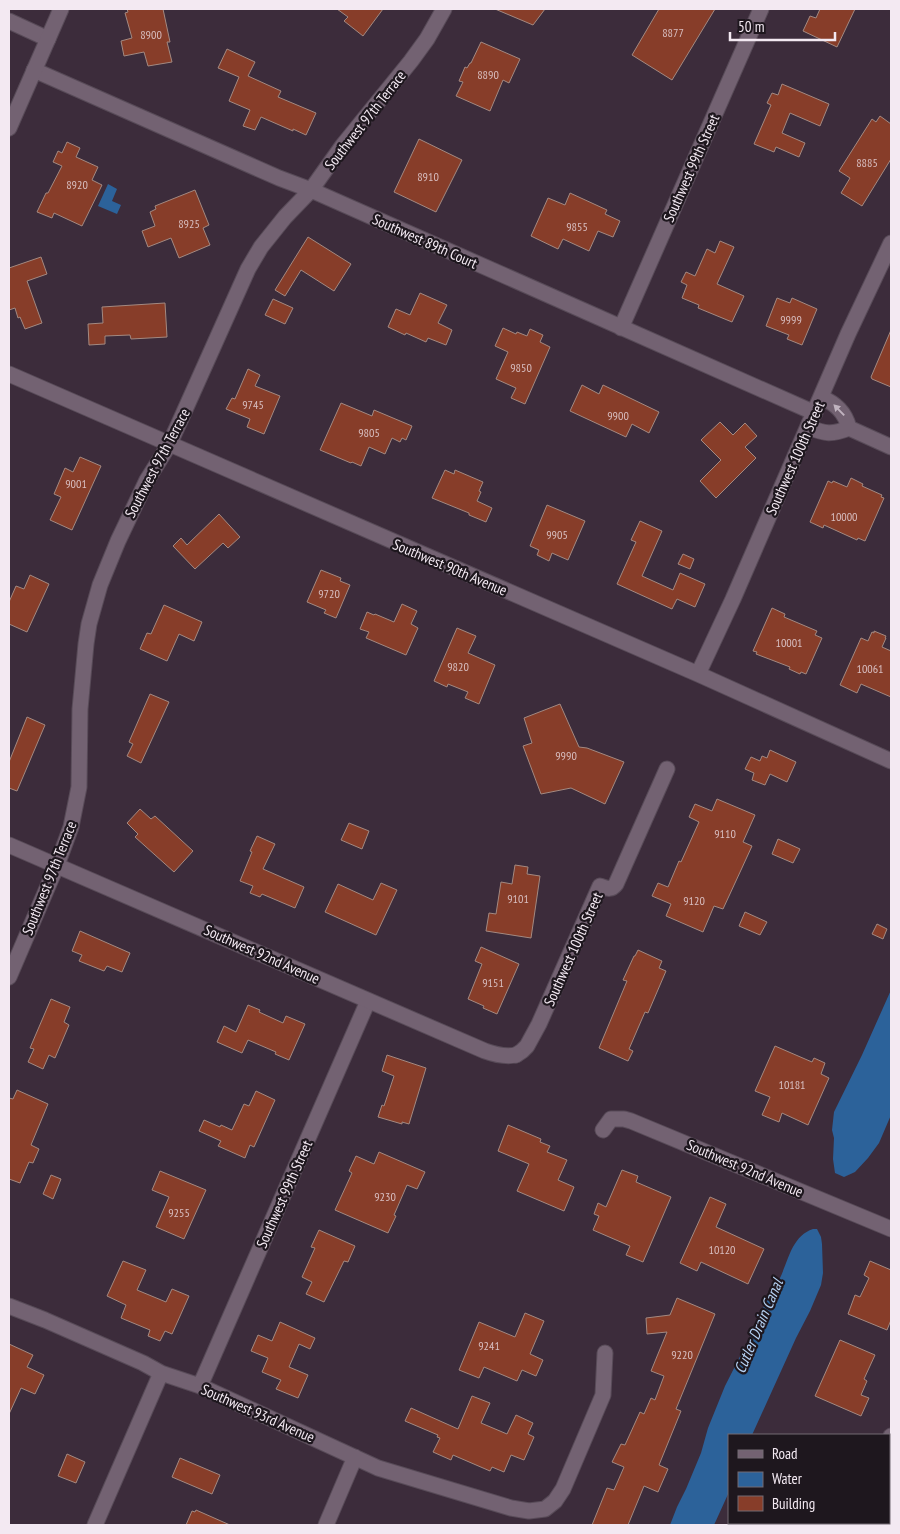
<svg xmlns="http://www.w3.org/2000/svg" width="900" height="1534" font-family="'PT Sans Narrow',sans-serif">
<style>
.water{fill:#2c629a}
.building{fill:#873d29;stroke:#a38981}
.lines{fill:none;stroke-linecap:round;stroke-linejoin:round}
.street-casing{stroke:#584b58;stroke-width:17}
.secondary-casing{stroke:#584b58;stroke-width:17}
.street{stroke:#736272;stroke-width:15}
.secondary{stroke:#736272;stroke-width:15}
.oneway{fill:#c0b3bf}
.labels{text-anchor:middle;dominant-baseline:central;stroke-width:4.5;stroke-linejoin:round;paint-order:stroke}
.number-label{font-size:12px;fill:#d8bec0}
.street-label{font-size:15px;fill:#f3e9f2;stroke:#1e171e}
.water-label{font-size:16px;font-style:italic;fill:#b6d2f3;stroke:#1e171e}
</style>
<rect width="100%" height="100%" fill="#3c2c3b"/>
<path class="water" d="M108,184L117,189L112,201L121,205L117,214L98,206Z
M891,990V1115L879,1143L868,1158L855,1172L844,1177L835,1173L833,1159L834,1138L832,1130L834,1112L862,1055Z
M813,1229H817L821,1237L822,1244L823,1273L821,1285L810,1311L796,1338L752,1435H729V1492L714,1525H670L677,1507L686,1489L701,1453L708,1428L725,1386L759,1319C763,1304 772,1294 779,1280C788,1263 791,1236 813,1229Z"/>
<path class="building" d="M127,9H163L170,42H167L172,62L148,66L144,52L124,56L121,41L132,38L125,13L128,12Z
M337,9H383L363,36L344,21L348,17Z
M495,9H545L533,25Z
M659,9H715L672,80L632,55Z
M820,9H855L837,47L803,31L810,16L816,18Z
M481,42L520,59L509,83L503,80L490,111L456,96L463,82L459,81L465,67L467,68L470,63H471Z
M227,49L255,62L248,76L281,91L278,97L316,113L306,135L293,129V131L261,117L255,130L243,126L250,110L229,101L239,77L218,68Z
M782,84L829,104L820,126L790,113L782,133L805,143L799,157L776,147L774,152L754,144L771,105L767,103L772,93L778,95Z
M880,116L891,124V159L862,206L841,193L850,178L839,171L872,119L876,122Z
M419,139L462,160L436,212L394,192Z
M67,142L80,148L76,157L98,167L92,180L102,185L82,226L54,213L52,218L37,212L46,193H48L62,166L53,162L58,151L62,153Z
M195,190L209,225L203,228L210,245L179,258L171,238L148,247L142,231L155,226L150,212L156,209L155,206Z
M570,193L607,210L605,214L620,221L613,237L598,231L589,251L563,239L558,249L531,236L548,198L565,205Z
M308,237L351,264L334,291L301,270L285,296L275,290Z
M720,241L734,247L717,284L744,296L732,322L698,308L699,305L682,298L687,285L681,282L686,272L695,276L707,249L715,253Z
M41,257L47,274L27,281L42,323L25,329L20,317L18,318L15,308L9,310V268Z
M420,293L447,305L438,323L452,330L446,345L428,338L426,342L406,333L405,335L388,327L396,309L410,315Z
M777,298L790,303L792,298L817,309L802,345L787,339L789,335L766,326Z
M273,299L293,308L285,324L265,315Z
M165,303L167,337L131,339L130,335L105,336V344L89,345L88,324L103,323L102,307Z
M503,328L516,334L517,332L527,336L530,329L543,335L540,342L550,347L525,404L511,398L516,388L496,379L508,352L495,346Z
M891,330V387L872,379L871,377Z
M248,369L260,375L255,386L280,396L264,434L247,427L250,419L226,409L232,398L235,399Z
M582,385L599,394L603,385L659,412L649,433L632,424L626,437L570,411Z
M341,403L372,416L374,410L412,426L406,440L402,438L400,442L392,438L385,454L369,447L361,466L352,462L351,463L320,450Z
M720,422L733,435L745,423L757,436L745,447L756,458L716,498L700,481L721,460L701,440Z
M80,457L101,466L72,530L50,520L61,497L54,494L65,468L73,472Z
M445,470L454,474L455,470L483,482L479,491L481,492L477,501L492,508L486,522L469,515V513L432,498Z
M851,478L863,484L862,486L882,495L881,497L884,498L865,541L858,538L857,540L824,525L823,528L810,522L828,481L832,483L833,481L847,487Z
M547,505L585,521L568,560L552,553L549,561L537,555L539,550L530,546Z
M219,514L240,537L228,548L223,543L195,569L173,546L181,538L187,545Z
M640,521L662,531L642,576L673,590L680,573L705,584L695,607L677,599L672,609L617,584L636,542L631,540Z
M683,554L694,559L690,569L678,564Z
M321,570L341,578L340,581L350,585L336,618L324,613L326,610L307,602Z
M30,575L49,584L27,632L9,624V602L16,586L24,589Z
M402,604L417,611L411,624L418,628L406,655L366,638L369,632L360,629L367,612L374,615L375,614L394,622Z
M164,605L202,622L194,641L179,634L167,661L140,649L147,633L151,634Z
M772,608L785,614L784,617L817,631L815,635L822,638L806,674L801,672L800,674L789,669L790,667L756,654L757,652L753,651Z
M457,628L476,636L468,653L495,665L479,704L465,698L468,692L448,684L447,687L434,681Z
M874,631L886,636L885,638H886L882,647L891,651V697L861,684L857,693L840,685L861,638L868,641L872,632L874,633Z
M150,694L169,702L141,763L127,756L133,744L129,742Z
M560,704L579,747L587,748L624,762L605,804L571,788L541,794L523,746L532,743L524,718Z
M27,717L45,725L17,791L9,788V762Z
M770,750L796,762L787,782L770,774L765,785L752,780L754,773L745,769L751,757L760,761L762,756L767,758Z
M717,799L755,815L743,842L752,846L741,870L723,909L714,906L703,932L666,916L671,904L652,896L658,883L668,887L679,861L681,862L699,822L689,817L695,804L712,811Z
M140,809L151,819L155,816L193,851L174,872L135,837L138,834L127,823Z
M349,823L369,831L362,849L341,840Z
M257,836L275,844L263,869L304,887L295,908L262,894L260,897L250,893L253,886L240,881L252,852L250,851Z
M778,839L800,849L793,863L772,854Z
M515,865L528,867L527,874L540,876L531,938L486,931L489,913L496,914L501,882L512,884Z
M381,883L397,890L376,935L325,912L338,884L373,900Z
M745,912L767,922L760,935L739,926Z
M877,924L887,929L883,939L872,934Z
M80,931L130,953L122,972L107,966L104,971L79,961L82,955L72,951Z
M481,947L519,964L497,1014L483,1008L484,1006L468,999L482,964L475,961Z
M638,950L662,961L659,968L666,971L648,1013L645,1012L629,1049L633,1051L628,1061L599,1048L627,981L623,980L634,956H635Z
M51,999L70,1007L64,1022L69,1025L55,1058L49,1055L43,1069L28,1062L34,1049L30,1048Z
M248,1005L260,1010L259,1012L283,1023L286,1016L305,1024L289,1060L275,1054L276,1052L248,1040L242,1053L217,1042L224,1026L236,1032Z
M775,1046L812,1062L814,1058L825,1063L821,1074L829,1078L808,1125L782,1113L779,1122L762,1115L770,1097L755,1091Z
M387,1055L426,1068L409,1124L402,1122V1124L378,1117L382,1105L384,1106L394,1076L382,1071Z
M17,1090L48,1104L31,1145L39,1149L33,1163L29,1162L20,1183L9,1179V1098L13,1099Z
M256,1091L275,1100L254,1147L250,1145L245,1158L218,1146L221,1141L199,1131L204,1120L220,1127L221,1125L232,1130L244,1104L249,1106Z
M508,1125L541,1139L540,1142L550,1146L547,1152L567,1160L558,1180L574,1187L564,1211L517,1191L529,1164L498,1151Z
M379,1152L425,1172L417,1189L407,1185L394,1215L396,1216L388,1233L335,1210L352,1173L349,1171L356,1156L374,1164Z
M622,1170L638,1176L636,1182L671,1197L643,1262L626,1255L630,1246L593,1230L599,1216L594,1214L598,1203L606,1207Z
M160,1171L206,1190L184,1239L156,1227L169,1197L152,1190Z
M51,1175L61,1179L53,1199L43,1194Z
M710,1197L726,1204L716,1227L764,1249L748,1284L701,1262L697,1271L680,1263Z
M319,1230L355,1246L348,1262L344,1261L324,1302L306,1294L312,1282L302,1277L315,1248L311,1247Z
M123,1261L146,1270L137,1290L166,1302L172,1289L189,1296L172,1334L165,1331L160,1341L148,1336L150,1330L121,1318L126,1305L107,1296Z
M870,1261L891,1270V1320L887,1330L848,1314L855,1295L860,1297L869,1278L864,1275Z
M677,1298L715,1314L676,1409L681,1411L659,1465L668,1469L658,1492L644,1486L628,1525H592L607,1488L614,1490L624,1467L612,1462L621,1444L625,1445L640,1412L644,1414L651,1398L655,1400L664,1376L651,1371L667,1332L647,1334L646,1318L670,1315Z
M525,1313L544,1321L530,1354L543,1360L536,1376L522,1370L517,1381L484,1367L479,1378L459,1370L479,1322L515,1337Z
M280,1322L315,1338L310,1349L299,1344L289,1367L308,1375L298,1398L276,1389L281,1380L262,1372L268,1358L251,1351L258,1335L272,1341Z
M840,1340L875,1355L864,1379L867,1381L861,1395L869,1398L861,1416L815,1396Z
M9,1344L33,1355L27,1367L44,1375L35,1394L21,1388L9,1414Z
M472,1396L490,1403L481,1423L507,1434L516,1415L533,1423L528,1434L534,1437L524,1460L511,1455L504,1472L492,1467L490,1471L453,1455L451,1460L433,1452L440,1438L437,1437L438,1435L405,1421L411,1408L458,1429Z
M67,1454L85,1462L76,1483L58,1476Z
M180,1458L220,1475L212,1494L172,1477Z
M196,1510L230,1525H186L192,1511L195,1512Z"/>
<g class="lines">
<g class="street-casing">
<path id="street" d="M9,21L48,39
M34,70L279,178L311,190L815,413
M621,328L761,9
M9,374L698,674L891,761
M821,397C836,404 845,412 849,428
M808,427C825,434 832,435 849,428
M849,428L891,447
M698,674L733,599L848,334L891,243
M9,977L57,865L71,827L79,787L80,709L86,644L89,624L100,585L118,541L147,480L169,445L180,421L248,269L261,247L285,217L311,190L343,145L411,61L427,39L444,9
M516,1055L522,1051L527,1046L539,1024L600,886C606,888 611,891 616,884L667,769
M9,1306L45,1320L143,1363L161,1373L200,1386L378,1468L511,1508L529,1511L545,1509L555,1501L563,1489L603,1395L605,1353
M200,1386L368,1001
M889,1442L891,1436
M95,1525L161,1373
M326,1525L355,1457
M853,1525L854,1523"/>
</g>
<g class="secondary-casing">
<path id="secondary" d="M9,128L61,9
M9,845L485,1051C496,1055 505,1057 516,1055
M603,1130L611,1119H624L631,1121L891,1229"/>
</g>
<use href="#street" class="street"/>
<use href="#secondary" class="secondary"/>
</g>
<defs><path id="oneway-solid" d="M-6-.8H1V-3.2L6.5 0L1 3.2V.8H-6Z" transform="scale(1.25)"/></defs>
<use class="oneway" href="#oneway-solid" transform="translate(839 410) rotate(-134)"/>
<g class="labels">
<g class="number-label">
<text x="673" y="32">8877</text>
<text x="151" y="34">8900</text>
<text x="488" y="74">8890</text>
<text x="867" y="162">8885</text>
<text x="428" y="176">8910</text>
<text x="77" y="184">8920</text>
<text x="189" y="223">8925</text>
<text x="577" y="226">9855</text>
<text x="791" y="319">9999</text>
<text x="521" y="367">9850</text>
<text x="253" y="404">9745</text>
<text x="618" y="415">9900</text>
<text x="369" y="432">9805</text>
<text x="76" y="483">9001</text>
<text x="844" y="516">10000</text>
<text x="557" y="534">9905</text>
<text x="329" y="593">9720</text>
<text x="789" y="642">10001</text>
<text x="458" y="666">9820</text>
<text x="870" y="668">10061</text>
<text x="566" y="755">9990</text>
<text x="725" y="833">9110</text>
<text x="518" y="898">9101</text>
<text x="694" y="900">9120</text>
<text x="493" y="982">9151</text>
<text x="792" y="1084">10181</text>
<text x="385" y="1196">9230</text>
<text x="179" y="1212">9255</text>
<text x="722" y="1249">10120</text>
<text x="489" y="1345">9241</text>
<text x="682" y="1354">9220</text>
</g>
<g class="street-label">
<text transform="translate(365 120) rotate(-52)">Southwest 97th Terrace</text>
<text transform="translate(691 168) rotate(-66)">Southwest 99th Street</text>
<text transform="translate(425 241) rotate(24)">Southwest 89th Court</text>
<text transform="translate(795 458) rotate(-66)">Southwest 100th Street</text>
<text transform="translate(157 463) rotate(-62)">Southwest 97th Terrace</text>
<text transform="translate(450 567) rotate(23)">Southwest 90th Avenue</text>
<text transform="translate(49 878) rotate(-68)">Southwest 97th Terrace</text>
<text transform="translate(573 949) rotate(-66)">Southwest 100th Street</text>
<text transform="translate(262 954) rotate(24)">Southwest 92nd Avenue</text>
<text transform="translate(745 1168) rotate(23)">Southwest 92nd Avenue</text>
<text transform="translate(284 1194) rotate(-66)">Southwest 99th Street</text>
<text transform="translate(258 1413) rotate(24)">Southwest 93rd Avenue</text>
</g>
<g class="water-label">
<text transform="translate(758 1326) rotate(-67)">Cutler Drain Canal</text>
</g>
</g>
<rect width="900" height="1534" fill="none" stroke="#f3e9f2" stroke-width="20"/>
<rect x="728" y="1434" width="162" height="90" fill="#1e171e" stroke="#736b73"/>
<rect x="738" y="1450" width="25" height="8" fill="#736272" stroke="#736b73"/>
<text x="772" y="1459" font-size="15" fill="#f3e9f2">Road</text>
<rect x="738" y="1472" width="25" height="15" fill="#2c629a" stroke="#736b73"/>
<text x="772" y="1484" font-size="15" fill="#f3e9f2">Water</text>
<rect x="738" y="1496" width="25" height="15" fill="#873d29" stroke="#736b73"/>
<text x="772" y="1509" font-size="15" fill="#f3e9f2">Building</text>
<path d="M730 32v8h105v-8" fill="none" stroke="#f3e9f2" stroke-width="2.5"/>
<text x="738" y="32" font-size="15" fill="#f3e9f2" stroke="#1e171e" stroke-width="4" paint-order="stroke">50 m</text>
</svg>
